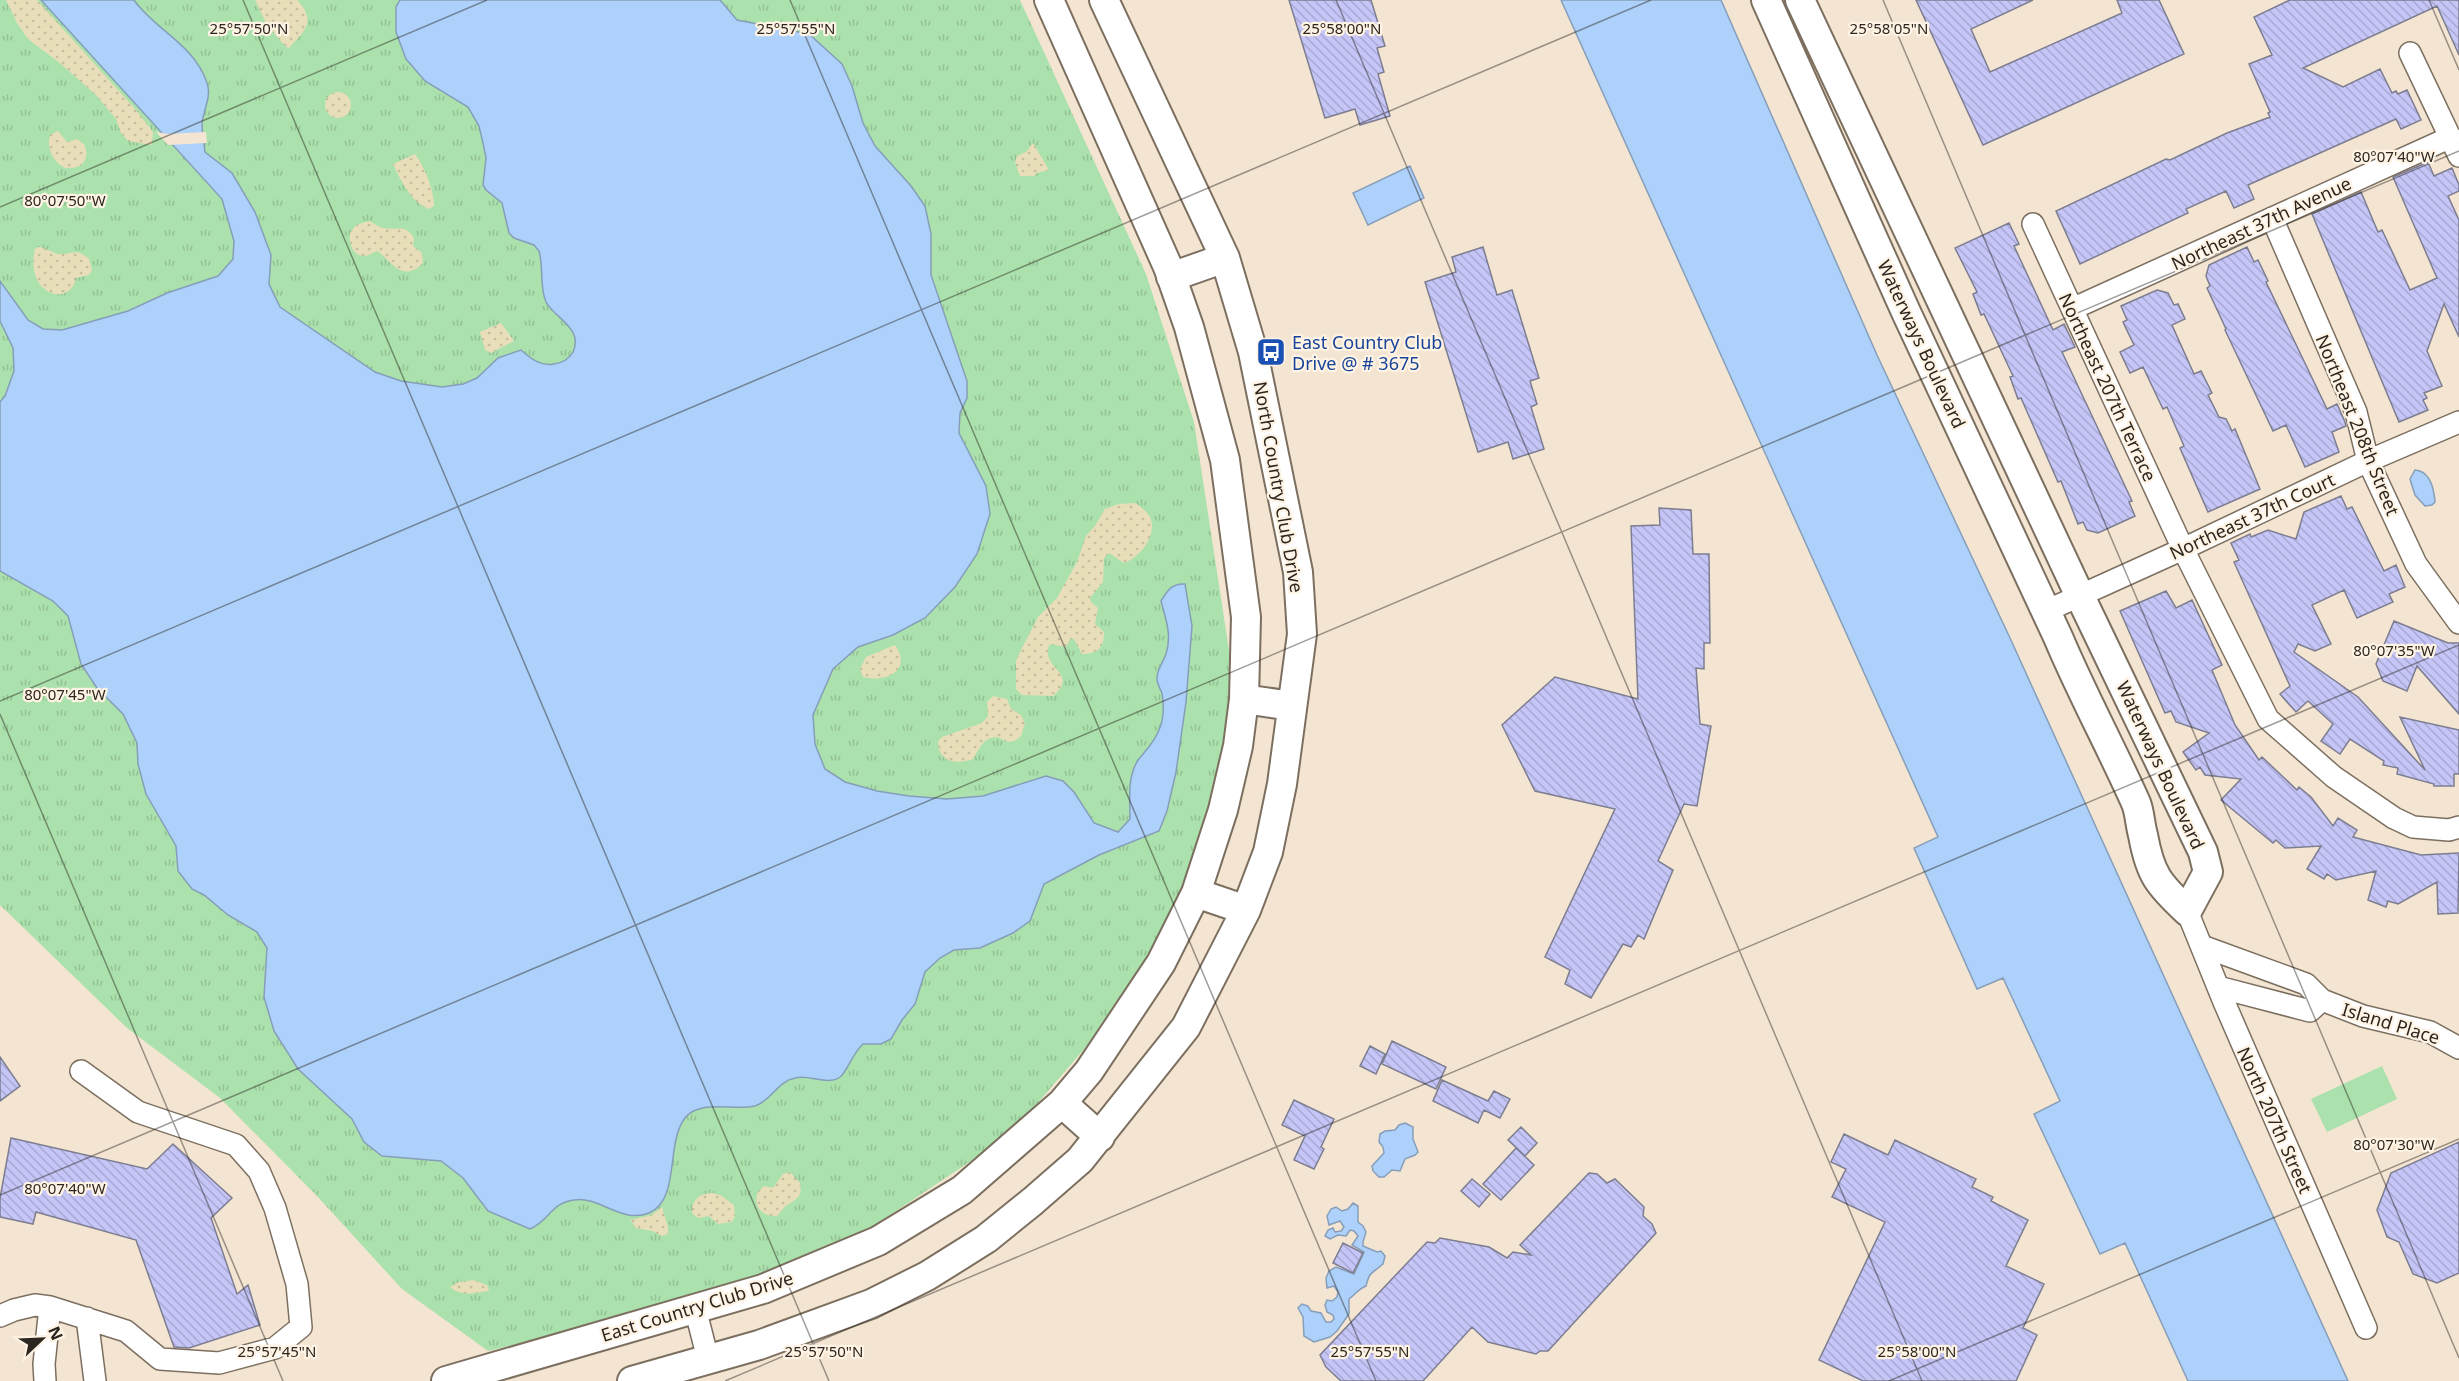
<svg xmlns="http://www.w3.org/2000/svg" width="2459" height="1381" font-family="'Noto Sans',sans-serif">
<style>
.grass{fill:url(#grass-tufts)}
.sand{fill:url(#sand-dots)}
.pitch{fill:#abe1ac}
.water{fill:#add1fb;stroke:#869eb9;stroke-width:1.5}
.pier{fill:#f4e5d3}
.building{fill:url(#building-back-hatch);stroke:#7d7d90;stroke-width:1.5}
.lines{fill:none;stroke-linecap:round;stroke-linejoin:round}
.street-casing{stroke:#7c6f5f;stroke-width:24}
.secondary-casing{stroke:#7c6f5f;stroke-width:32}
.street{stroke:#fff;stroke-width:21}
.secondary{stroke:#fff;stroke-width:28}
.ticks{fill:none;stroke:#2b261f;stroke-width:1.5;stroke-opacity:0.45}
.labels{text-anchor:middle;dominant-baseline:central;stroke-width:4.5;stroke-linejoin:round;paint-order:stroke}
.street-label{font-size:18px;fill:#2b261f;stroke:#fff3e4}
.transit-label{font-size:18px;fill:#164399;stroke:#fff3e4;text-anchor:start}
.ticks-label{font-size:15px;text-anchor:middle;fill:#2b261f;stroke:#fff3e4;stroke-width:4.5;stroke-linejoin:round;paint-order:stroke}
</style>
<defs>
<pattern id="grass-tufts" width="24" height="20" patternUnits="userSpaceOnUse" patternTransform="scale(1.5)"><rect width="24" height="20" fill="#abe1ac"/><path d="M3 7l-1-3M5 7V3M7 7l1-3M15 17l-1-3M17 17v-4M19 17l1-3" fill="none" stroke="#93c194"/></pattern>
<pattern id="sand-dots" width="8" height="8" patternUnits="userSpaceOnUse" patternTransform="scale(1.5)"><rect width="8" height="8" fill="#e8deb9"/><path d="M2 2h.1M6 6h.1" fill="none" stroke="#c7be9f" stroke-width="1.8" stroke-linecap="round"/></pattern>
<pattern id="building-back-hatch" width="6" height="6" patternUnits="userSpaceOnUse" patternTransform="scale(1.5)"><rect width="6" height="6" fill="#c5c5f8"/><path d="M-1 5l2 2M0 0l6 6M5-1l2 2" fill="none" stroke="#a9a9d4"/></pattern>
</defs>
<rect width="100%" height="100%" fill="#f4e5d3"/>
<path class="grass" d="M0,0H1020L1146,274L1194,422L1230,657L1226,748L1194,868L1118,1010L1010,1135L845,1245L651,1312L488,1351L402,1289L316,1195L220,1098L127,1028L0,905Z"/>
<path class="sand" d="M6,0H37L136,110L153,132L152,145L128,141L121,133L116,119L96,95L61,64L28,39L17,23Z
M255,0H297C317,21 305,31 289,48L286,47L267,25Z
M325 105a13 13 0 1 1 26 0a13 13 0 1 1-26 0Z
M58,131L67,142L77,139L84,144C91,160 81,170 65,168C53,162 46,147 50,135Z
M1033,143L1049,170L1037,173L1034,176H1020L1015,163L1017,156L1026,152Z
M415,154C426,170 433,187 434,206L429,209C411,202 401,181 393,164Z
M369,221C374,223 378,227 383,228C396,231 405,223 414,238L413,246L422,253L423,263C403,283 392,263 378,251C373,252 369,256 364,256C352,256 349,242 350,233L356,225Z
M39,247C47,248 52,253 59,254C73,255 75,247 89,259L92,270L89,275L76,278C70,308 24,295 35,249Z
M501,323L514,341L491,353L485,350L480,332Z
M1136,503C1140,507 1147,511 1150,517C1158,535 1140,557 1124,563L1109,553L1104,558L1103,582L1090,598L1091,602L1098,608L1095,624L1104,632C1104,648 1098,654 1082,654L1074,639H1070L1066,647L1050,644C1038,668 1081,672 1053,696L1022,695L1016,689V661L1021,650L1038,617L1057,598L1077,562L1086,536L1095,526L1105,509L1119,504Z
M895,645C913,670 886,683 863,677L860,669L866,657Z
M993,696L1007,699L1011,709L1021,715L1025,723L1021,736C1013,744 1007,743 998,737C983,737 980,748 973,759C956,765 938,762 938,741L942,737L982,723L988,716L987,702Z
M790,1172L800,1183C802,1195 799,1198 789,1204C784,1206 781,1212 777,1216C763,1217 752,1207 758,1192L764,1186L773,1188L783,1174Z
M713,1193L722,1196L734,1205L735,1216L732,1222L718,1224L709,1216L698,1218L692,1213C691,1200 700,1193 713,1193Z
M662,1207L668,1227V1234L662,1236L652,1231L636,1228L630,1220L652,1215Z
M474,1280L487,1285L489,1291C474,1293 462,1297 450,1287L459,1282Z"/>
<path class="pitch" d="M2382,1066L2397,1099L2327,1132L2311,1099Z"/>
<path class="water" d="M41,0H134C154,29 195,45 207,83C212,97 203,110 202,124C202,133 204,143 205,152L232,173L255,212L271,255L269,284L280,307L375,372L401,381L442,387L463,384L477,378L498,358L521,350C530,358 541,367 554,364C561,363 569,359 573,352C584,328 554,318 546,302C539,286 544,268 539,251L534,245L514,238L509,233L502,203L486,190L483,185L486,158L483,143L479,126L468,107L425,81L406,59L396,32V7L400,0H720L737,20L809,34L842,64L852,86L863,123L875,146L911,186L925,206L931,234V275L967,381V398L960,413L959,433L986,486L990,514L977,554L955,587L925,618L893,635L858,647L833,669L813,715L815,744L825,769L845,782L877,791L909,796L947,799L983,796L1046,776L1063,781L1074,792L1094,823L1118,832L1130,819C1130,799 1127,778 1138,760C1146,750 1154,743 1159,730C1164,719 1164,705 1162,693C1160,689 1158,685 1157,680C1156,670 1163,663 1166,654C1172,635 1166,620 1161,601C1167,591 1172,583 1185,584L1192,626L1186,702L1176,772L1167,811L1159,831L1099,855L1044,884L1030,921L1013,933L980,948L954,950L940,958L925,972L915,1004L902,1020L891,1039L881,1044H863C852,1054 847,1072 840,1077C828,1086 809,1074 795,1078C778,1081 771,1101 755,1106C734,1111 699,1099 685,1118C665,1144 681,1199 649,1213C621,1224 600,1196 574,1200C551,1203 550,1220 530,1229L488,1211L463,1178L441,1161L382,1156L364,1142L352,1119L298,1069L274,1031L264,997L267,948L257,932L228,915L204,895L192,889L178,871L176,846L146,794L138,764L137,743L123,714L97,688L81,664L68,616L53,601L0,571V402L5,396L14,371L13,348L0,321V281L28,320L43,329L62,330L128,311L167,293L218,276L233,259L234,241L222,199Z
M1561,0H1721L1877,355L2010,638L2348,1381H2188L2125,1243L2100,1254L2034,1114L2060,1101L2003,978L1977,989L1914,848L1938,837Z
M1410,166L1424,198L1368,225L1353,193Z
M2415,470C2430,471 2434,489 2435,502L2432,505L2425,506L2415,495L2410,479Z
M1405,1123L1413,1127V1139L1418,1152L1415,1155L1405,1159L1400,1171L1392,1170L1384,1177H1379L1373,1171L1372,1166L1384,1153L1383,1147L1379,1142L1380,1134L1385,1131L1395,1130L1399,1125Z
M1353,1203L1358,1206V1222L1363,1226L1366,1232L1363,1242V1246L1377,1252L1381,1251L1385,1256L1383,1264C1372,1274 1370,1270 1366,1286C1358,1289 1355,1295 1349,1299V1314L1337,1331L1330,1337L1314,1342L1304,1336L1303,1317L1298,1308L1302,1304L1308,1306L1311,1311L1321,1313L1326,1322H1331L1334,1319L1333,1315L1327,1312L1325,1305L1327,1300L1332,1301L1337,1297L1338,1292L1334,1286L1327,1288L1326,1278L1329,1271L1336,1267L1354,1274L1364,1252L1352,1245L1358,1236L1354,1231L1350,1230L1346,1236L1338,1235L1330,1239L1325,1236L1328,1230L1333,1228L1335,1232L1341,1231L1344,1227L1340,1221L1329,1225L1327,1216L1331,1209L1336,1207L1342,1211L1348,1209Z"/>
<path class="pier" d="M156,132L168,134L206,132L207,143L168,145Z"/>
<path class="building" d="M1289,0H1371L1385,46L1377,48L1384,72L1378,74L1390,116L1360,125L1355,109L1325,118Z
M1916,0H2033L1971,29L1990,72L2122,13L2117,0H2159L2184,54L1983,145Z
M2290,0H2459V55L2437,6L2303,68L2343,87L2380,69L2392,93L2396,91L2398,94L2407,90L2421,120L2401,129L2396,119L2248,185L2254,199L2234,208L2226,191L2186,209L2188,213L2080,264L2056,211L2166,159L2170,160L2227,133L2270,117L2268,113L2270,112L2249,64L2272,55L2254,17Z
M2428,162L2434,176L2452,168L2459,185V191L2448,196L2459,220V337L2444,304L2427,351L2442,386L2424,393L2427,398L2423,400L2428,410L2399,422L2312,214L2361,192L2378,232L2382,230L2410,290L2437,278L2393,177Z
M2009,223L2019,244L2014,246L2053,330L2064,324L2075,347L2062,352L2132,501L2129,502L2135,516L2098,533L2087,530L2083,522L2078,524L2061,481L2058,482L2021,398L2018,399L2010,377L2013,376L1984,314L1981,315L1973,294L1977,292L1955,248Z
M1483,247L1497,295L1512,290L1539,378L1530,381L1537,404L1531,407L1544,449L1513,459L1508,442L1478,452L1425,282L1456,272L1452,257Z
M2247,247L2254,262L2258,260L2268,281L2266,282L2327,409L2337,404L2345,422L2346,426L2332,432L2339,452L2305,467L2286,425L2273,431L2225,330L2226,329L2207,288L2210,286L2206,276L2209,265Z
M2157,290L2168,293L2174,305L2178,304L2185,319L2172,325L2194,374L2201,371L2212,393L2208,395L2219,417L2226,419L2232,431L2235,429L2260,489L2208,512L2180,448L2184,446L2167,407L2163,409L2143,367L2130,373L2120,352L2134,345L2123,322L2127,320L2121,306Z
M2341,496L2347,509L2352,507L2384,571L2396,565L2405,587L2389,594L2393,602L2357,618L2344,590L2312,605L2331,644L2315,651L2298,644L2294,652L2358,697L2425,770L2400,717L2459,730V774H2454V786H2434V784L2397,774L2398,768L2383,765L2384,761L2350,739L2340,754L2321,741L2333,724L2308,701L2296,712L2280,694L2290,686L2234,562L2239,560L2231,543L2250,534L2251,537L2268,530L2296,539L2304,512Z
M1659,508L1691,510L1693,554H1709L1710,643H1704V669L1696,668L1700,724L1711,726L1697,806L1684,804L1658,861L1673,870L1644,939L1638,935L1631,947L1623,944L1591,998L1565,984L1570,970L1545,957L1615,809L1535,791L1502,725L1555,677L1638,699L1631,526L1660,525Z
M2166,591L2176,608L2192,600L2222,665L2212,670L2235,725L2259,760L2262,757L2297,790L2299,787L2311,797L2333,826L2338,818L2357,830L2353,837L2421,855L2459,853L2458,913L2438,914L2437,882L2398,904L2388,901L2386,907L2368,900L2376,871L2336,880L2327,874L2324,879L2307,869L2321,846L2285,848L2276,840L2273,843L2221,800L2241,779L2205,775L2200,767L2196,770L2183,752L2209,733L2176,722L2171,711L2165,713L2120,611Z
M2394,621L2448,643H2459V714L2417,666L2407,691L2383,681L2376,664Z
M1392,1041L1446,1067L1436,1089L1382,1064Z
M1370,1046L1385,1054L1376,1074L1360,1066Z
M0,1057L20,1086L0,1101Z
M1442,1080L1488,1101L1494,1091L1510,1099L1500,1118L1484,1110L1478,1123L1433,1101Z
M1294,1100L1334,1119L1321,1147L1324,1149L1314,1169L1294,1160L1305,1136L1282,1125Z
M1521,1127L1537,1143L1525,1156L1508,1140Z
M1844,1134L1888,1155L1895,1140L1976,1179L1972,1187L1993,1197L1991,1201L2028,1220L2006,1266L2044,1284L2023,1328L2037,1335L2016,1381H1863L1819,1360L1885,1222L1832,1197L1846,1169L1831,1162Z
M11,1138L147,1169L173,1144L232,1198L211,1218L237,1294L248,1285L260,1325L189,1348L174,1347L136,1240L36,1212L33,1224L0,1217V1198Z
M2459,1142V1273L2437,1283L2413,1274L2399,1242L2387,1237L2377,1210L2391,1173Z
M1516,1148L1534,1165L1501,1200L1483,1184Z
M1589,1173L1597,1174L1607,1183L1615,1179L1644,1207L1643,1216L1652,1224L1656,1233L1548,1351H1540L1536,1354L1488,1342L1472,1327L1423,1381H1341L1326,1367L1320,1355L1427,1242L1435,1243L1440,1238L1489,1247L1507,1258L1513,1252L1531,1255L1520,1245Z
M1472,1179L1490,1194L1479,1207L1461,1191Z
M1343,1243L1363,1253L1353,1273L1333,1263Z"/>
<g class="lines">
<g class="street-casing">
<path id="street" d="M2410,53L2459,156
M2272,218L2356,412L2368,461L2416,564L2459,623
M2033,224L2183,549L2268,719L2334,777L2394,818L2413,827L2449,830L2459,827
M2072,309L2451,137
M2046,611L2183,549L2368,461L2459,422
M2187,911L2224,1002L2366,1328
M2202,946L2306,984L2322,1000L2363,1016L2430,1032L2459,1048
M2218,987L2310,1011L2322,1000
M695,1308L708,1359
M0,1316L14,1310L35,1305L50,1307L126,1331L160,1359L219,1363L275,1348L301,1327L297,1284L275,1208L259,1171L236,1145L138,1112L81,1071
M87,1318L95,1381
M45,1381L44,1364L50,1307"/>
</g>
<g class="secondary-casing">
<path id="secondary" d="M1766,0L1906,312L2058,637C2082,694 2111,747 2136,803C2140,813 2140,825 2143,835C2150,874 2158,884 2187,911L2208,872L2203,852L2079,594L1800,0
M1171,277L1225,258
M1244,699L1292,706
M1196,893L1246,910
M1062,1103L1100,1137
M446,1381L763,1289L878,1241L962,1190L1062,1103L1089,1071L1161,963L1196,893L1223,810L1238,746L1244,699L1246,617L1225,460L1189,327L1168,267L1049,0
M632,1381L759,1345L871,1304L927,1276L986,1239L1033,1201L1080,1160L1186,1027L1246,910L1268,852L1282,784L1302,634L1298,572L1253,352L1225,258L1104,0"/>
</g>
<use href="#street" class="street"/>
<use href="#secondary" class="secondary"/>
</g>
<path class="ticks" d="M243,0L829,1381M790,0L1376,1381M1336,0L1922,1381M1883,0L2459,1358M2429,0L2459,70M0,207L487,0M0,701L1651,0M0,714L283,1381M0,1195L2459,151M725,1381L2459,645M1889,1381L2459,1139"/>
<defs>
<g id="bus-square" transform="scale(1.5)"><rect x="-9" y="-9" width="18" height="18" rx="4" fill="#1a4fb4" stroke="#fff3e4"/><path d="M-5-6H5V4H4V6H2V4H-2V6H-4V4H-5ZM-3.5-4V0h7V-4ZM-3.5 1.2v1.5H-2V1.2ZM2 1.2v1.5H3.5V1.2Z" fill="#fff"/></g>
</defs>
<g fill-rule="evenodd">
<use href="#bus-square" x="1271" y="352"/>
</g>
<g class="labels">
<g class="street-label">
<text transform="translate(2261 223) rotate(-25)">Northeast 37th Avenue</text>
<text transform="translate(1922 344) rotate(65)">Waterways Boulevard</text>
<text transform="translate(2108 387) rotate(65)">Northeast 207th Terrace</text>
<text transform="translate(2358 425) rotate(68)">Northeast 208th Street</text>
<text transform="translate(1279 487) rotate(80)">North Country Club Drive</text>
<text transform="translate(2252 516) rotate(-25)">Northeast 37th Court</text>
<text transform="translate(2161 765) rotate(65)">Waterways Boulevard</text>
<text transform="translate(2391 1023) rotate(17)">Island Place</text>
<text transform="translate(2275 1120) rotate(66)">North 207th Street</text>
<text transform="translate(697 1306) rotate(-17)">East Country Club Drive</text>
</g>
<g class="transit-label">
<text x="1292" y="342">East Country Club<tspan x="1292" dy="21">Drive @ # 3675</tspan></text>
</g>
</g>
<g class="ticks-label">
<text x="249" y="34">25°57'50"N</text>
<text x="796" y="34">25°57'55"N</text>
<text x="1342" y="34">25°58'00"N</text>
<text x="1889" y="34">25°58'05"N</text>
<text x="2394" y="162">80°07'40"W</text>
<text x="65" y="206">80°07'50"W</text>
<text x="2394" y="656">80°07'35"W</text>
<text x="65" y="700">80°07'45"W</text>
<text x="2394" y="1150">80°07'30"W</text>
<text x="65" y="1194">80°07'40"W</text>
<text x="277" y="1357">25°57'45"N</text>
<text x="824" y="1357">25°57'50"N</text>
<text x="1370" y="1357">25°57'55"N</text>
<text x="1917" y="1357">25°58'00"N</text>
</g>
<g transform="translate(42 1339) rotate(67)" stroke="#fff3e4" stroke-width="4.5" paint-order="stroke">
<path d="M0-4.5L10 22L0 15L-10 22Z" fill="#2b261f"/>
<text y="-9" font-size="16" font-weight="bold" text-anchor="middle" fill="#2b261f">N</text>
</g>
</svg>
